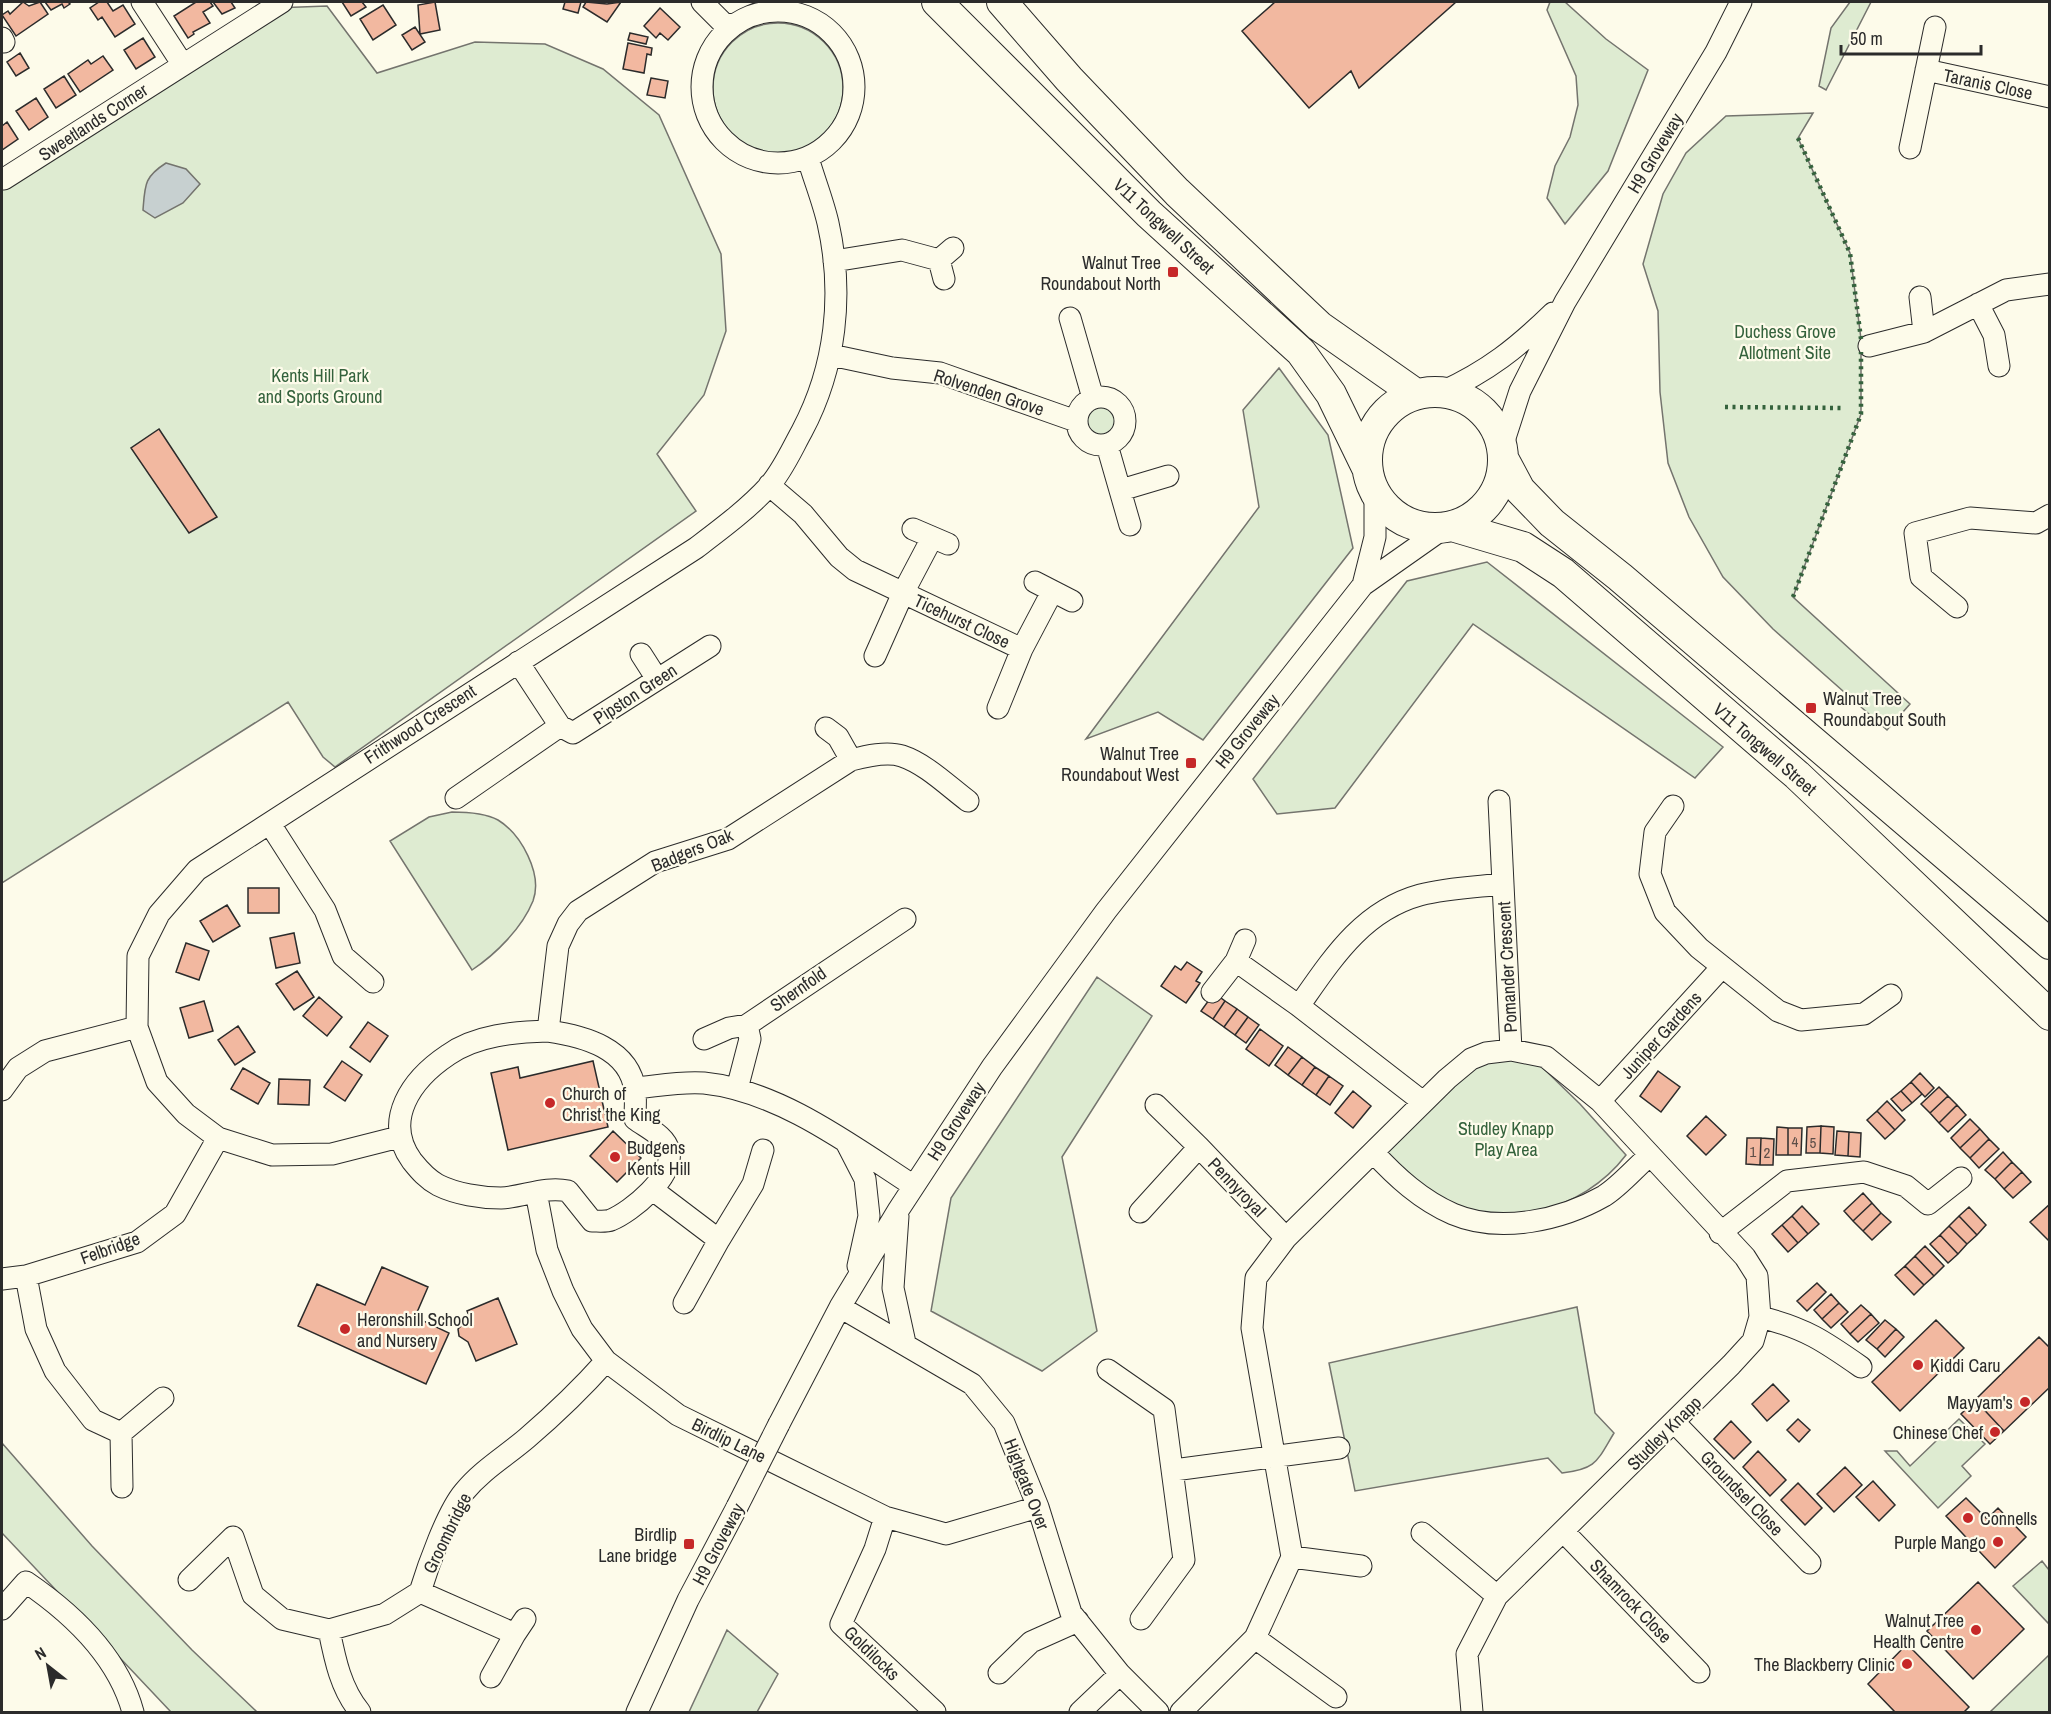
<svg xmlns="http://www.w3.org/2000/svg" width="2051" height="1714" font-family="'Archivo Narrow',sans-serif">
<style>
.green{fill:#deebd1;stroke:#74746e;stroke-width:1.5}
.water{fill:#c7d0d0;stroke:#74746e;stroke-width:1.5}
.building{fill:#f2b8a0;stroke:#2b2b2b;stroke-width:1.5}
.lines{fill:none;stroke-linecap:round;stroke-linejoin:round}
.minor-casing{stroke:#2b2b2b;stroke-width:23}
.highway-casing{stroke:#2b2b2b;stroke-width:32}
.minor{stroke:#fdfbea;stroke-width:21}
.highway{stroke:#fdfbea;stroke-width:30}
.minor-bridge-casing{stroke:#2b2b2b;stroke-width:23;stroke-linecap:butt}
.minor-bridge{stroke:#fdfbea;stroke-width:21}
.hedge{stroke:#34623c;stroke-width:4.5;stroke-dasharray:3 4.5;stroke-linecap:butt}
.poi-dot{fill:#c62828;stroke:#fdfbea;stroke-width:2}
.labels{text-anchor:middle;dominant-baseline:central;stroke-width:4.5;stroke-linejoin:round;paint-order:stroke}
.number-label{font-size:15px;fill:#5d4e48}
.street-label{font-size:18px;fill:#2b2b2b;stroke:#fdfbea}
.poi-label{font-size:18px;fill:#2b2b2b;stroke:#fdfbea;text-anchor:end}
.park-label{font-size:18px;fill:#34623c;stroke:#fdfbea}
</style>
<rect width="100%" height="100%" fill="#fdfbea"/>
<path class="green" d="M1550,2H1565L1606,39L1648,70L1608,171L1565,224L1547,198L1555,166L1570,137L1578,105L1576,76L1547,10Z
M1850,2H1871L1826,90L1819,86L1831,28Z
M327,6L377,73L475,42L545,44L603,69L659,115L721,254L726,331L704,395L657,454L696,511L335,767L323,757L288,702L2,883V183L274,8Z
M713 88a65 65 0 1 1 130 0a65 65 0 1 1-130 0Z
M1813,113L1798,138L1850,253L1861,339V414L1793,597L1910,704L1887,730L1773,629L1723,577L1689,517L1668,463L1660,392L1658,311L1643,264L1663,194L1686,153L1726,116Z
M1279,368L1328,435L1353,548L1203,740L1158,712L1086,739L1259,507L1243,410Z
M1085 421a16 16 0 1 1 32 0a16 16 0 1 1-32 0Z
M1487,562L1723,747L1695,778L1473,624L1335,808L1277,814L1253,779L1407,581Z
M452,812C467,812 485,813 498,820C521,834 543,874 533,901C522,928 496,954 472,970L390,841L429,817Z
M1097,977L1152,1016L1062,1157L1097,1331L1042,1371L931,1311L951,1198Z
M1517,1058L1542,1067L1580,1104L1626,1155C1583,1212 1500,1232 1437,1198C1417,1188 1399,1164 1383,1149L1462,1074L1490,1060Z
M1577,1307L1595,1413L1614,1433C1597,1461 1597,1469 1562,1473L1548,1458L1355,1491L1329,1363Z
M1959,1419L1985,1444L1962,1466L1971,1476L1938,1508L1885,1451H1897L1910,1466Z
M2,1443L92,1546L192,1650L257,1712H171L2,1533Z
M2042,1561L2049,1570V1624L2013,1586Z
M727,1630L778,1674L757,1712H689Z
M2049,1655V1712H1990Z"/>
<path class="water" d="M166,163L186,169L200,184L183,203L155,218L143,210C145,185 144,177 166,163Z"/>
<path class="building" d="M23,2L29,6L40,2L48,14L16,36L2,15L8,11L10,14Z
M45,2H68L70,4L64,8L62,4L51,10Z
M99,2H107L113,11L123,5L135,24L115,37L102,17L98,20L90,8Z
M196,2H210L213,6L203,12L210,23L193,32L194,34L188,38L174,16Z
M213,2H231L235,8L222,14Z
M342,2H362L366,7L351,16Z
M435,2L440,30L420,34L418,5Z
M565,2H581L578,13L563,9Z
M586,2L607,4L621,2L607,22L583,7Z
M1275,2H1456L1359,88L1351,71L1309,108L1242,31Z
M383,5L396,25L373,40L360,19Z
M660,8L680,27L668,40L660,33L656,38L644,26Z
M415,27L425,42L412,50L402,35Z
M630,33L648,37L646,44L628,40Z
M143,38L155,57L136,69L124,50Z
M628,43L652,48L651,55L647,54L644,73L623,69Z
M20,53L29,68L16,76L7,62Z
M103,56L113,70L80,92L68,74L88,60L91,64Z
M64,76L76,95L56,108L44,89Z
M651,78L668,81L665,98L647,95Z
M36,98L48,117L29,130L16,111Z
M7,122L18,139L2,150V126Z
M159,429L217,517L189,533L131,448Z
M248,888H279V913H248Z
M227,905L240,926L213,942L200,921Z
M294,933L300,963L276,968L270,938Z
M186,943L209,951L199,980L176,972Z
M1187,962L1202,972L1196,981L1200,983L1186,1003L1161,986L1175,966L1181,970Z
M297,971L314,997L294,1010L276,984Z
M1214,993L1225,1001L1213,1019L1201,1011Z
M319,997L342,1017L327,1036L303,1016Z
M204,1001L213,1031L189,1038L180,1008Z
M1225,1001L1237,1009L1224,1027L1213,1019Z
M1237,1009L1248,1017L1235,1035L1224,1027Z
M1248,1017L1259,1025L1246,1043L1235,1035Z
M368,1022L388,1036L370,1062L350,1047Z
M238,1026L255,1052L235,1065L218,1040Z
M1260,1029L1283,1046L1269,1066L1246,1049Z
M1288,1047L1302,1057L1288,1075L1275,1065Z
M1302,1057L1315,1067L1302,1085L1288,1075Z
M342,1061L362,1075L345,1101L324,1087Z
M593,1061L608,1127L508,1150L491,1073L518,1067L520,1078Z
M1315,1067L1329,1076L1316,1095L1302,1085Z
M243,1068L270,1083L258,1104L231,1089Z
M1658,1071L1680,1087L1661,1112L1640,1096Z
M1920,1073L1934,1088L1925,1097L1911,1082Z
M1329,1076L1343,1086L1330,1105L1316,1095Z
M279,1079L310,1080L309,1105L278,1104Z
M1911,1082L1922,1094L1912,1103L1901,1091Z
M1939,1087L1948,1096L1930,1113L1921,1104Z
M1353,1091L1371,1106L1353,1128L1335,1113Z
M1901,1091L1912,1103L1902,1111L1891,1099Z
M1948,1096L1957,1105L1939,1123L1930,1113Z
M1887,1101L1905,1120L1895,1130L1877,1111Z
M1957,1105L1966,1115L1948,1132L1939,1123Z
M1877,1111L1895,1130L1885,1139L1867,1120Z
M1706,1116L1726,1135L1706,1155L1687,1136Z
M1970,1119L1980,1129L1960,1148L1951,1138Z
M1821,1126L1820,1153H1806L1807,1127Z
M1821,1126L1834,1127L1833,1154L1820,1153Z
M1777,1127L1788,1128V1155H1776Z
M1788,1128H1802L1801,1155H1788Z
M1980,1129L1989,1139L1970,1158L1960,1148Z
M613,1131L641,1158L617,1182L590,1156Z
M1837,1131L1849,1132L1848,1156L1835,1155Z
M1849,1132L1861,1133L1860,1157L1848,1156Z
M1747,1138H1761L1760,1165L1746,1164Z
M1761,1138L1774,1139L1773,1165H1760Z
M1989,1139L1999,1149L1979,1168L1970,1158Z
M2003,1152L2012,1162L1995,1179L1985,1170Z
M2012,1162L2022,1172L2004,1189L1995,1179Z
M2022,1172L2031,1182L2013,1198L2004,1189Z
M1863,1193L1872,1203L1853,1221L1844,1211Z
M1872,1203L1881,1213L1863,1231L1853,1221Z
M2050,1204V1242L2030,1222Z
M1802,1206L1819,1224L1808,1234L1792,1216Z
M1969,1207L1986,1225L1977,1235L1959,1216Z
M1881,1213L1891,1222L1872,1240L1863,1231Z
M1792,1216L1808,1234L1798,1243L1782,1225Z
M1959,1216L1977,1235L1967,1244L1949,1226Z
M1782,1225L1798,1243L1788,1252L1772,1234Z
M1949,1226L1967,1244L1958,1254L1940,1235Z
M1940,1235L1958,1254L1948,1263L1930,1244Z
M1925,1246L1944,1266L1934,1276L1915,1256Z
M1915,1256L1934,1276L1924,1285L1905,1266Z
M1905,1266L1924,1285L1914,1295L1895,1275Z
M382,1267L428,1287L415,1317L449,1333L426,1384L298,1326L317,1284L365,1305Z
M1817,1283L1826,1292L1807,1311L1797,1301Z
M1831,1294L1839,1303L1822,1319L1814,1310Z
M498,1298L517,1344L476,1361L468,1342L459,1336L458,1329L464,1323L473,1325L467,1311Z
M1839,1303L1848,1312L1831,1328L1822,1319Z
M1861,1305L1871,1314L1850,1334L1841,1324Z
M1871,1314L1879,1323L1858,1342L1850,1334Z
M1885,1320L1896,1329L1877,1349L1866,1340Z
M1936,1320L1964,1348L1900,1411L1872,1382Z
M1896,1329L1904,1337L1885,1357L1877,1349Z
M2039,1337L2050,1348V1387L2004,1431L1975,1400Z
M1773,1384L1789,1401L1767,1421L1752,1404Z
M1975,1400L2004,1431L1990,1444L1961,1414Z
M1798,1419L1810,1430L1799,1442L1787,1430Z
M1731,1421L1751,1442L1734,1459L1714,1439Z
M1758,1451L1786,1480L1770,1496L1743,1467Z
M1845,1467L1862,1485L1834,1512L1817,1494Z
M1873,1481L1895,1505L1879,1521L1856,1497Z
M1798,1483L1822,1508L1805,1525L1781,1500Z
M1966,1498L1987,1519L1998,1508L2026,1537L1995,1568L1946,1516Z
M1978,1582L2024,1629L1973,1679L1927,1631Z
M1907,1644L1969,1707L1964,1712H1895L1868,1684Z"/>
<g class="lines">
<g class="minor-casing">
<path id="minor" d="M142,2L183,65
M702,2L722,22L733,26
M702 87a76 76 0 1 1 152 0a76 76 0 1 1-152 0Z
M2,38L4,42
M1926,70L2050,97
M1910,148L1935,27
M4,179L282,2
M939,260L944,279
M939,260L953,248
M834,261L902,250L939,260
M1920,297L1924,332
M1978,304L1994,335L1999,366
M1070,318L1093,398
M1869,346L1924,332L2006,290L2050,284
M831,355L892,368L940,373L1076,421
M1442,392C1488,371 1517,348 1553,313
M1077 421a24 24 0 1 1 48 0a24 24 0 1 1-48 0Z
M1107,445L1130,525
M1502,447L1520,391L1565,302L1716,52L1741,2
M769,485L803,514L839,557L855,570L1022,649
M1121,490L1168,476
M913,529L948,544
M1035,582L1072,601
M1363,585L1375,537V494
M1957,607L1921,577L1915,533L1970,518L2036,523L2050,515
M641,654L657,679
M875,656L903,593L932,538
M518,662L560,726
M998,708L1022,649L1052,592
M826,728L838,737L851,760
M456,798L560,726L573,733L710,646
M1499,801L1511,1050
M1673,806L1655,832L1650,874L1665,912L1699,948L1778,1011L1801,1020L1864,1014L1891,995
M270,824L325,910L343,956L373,982
M1236,961L1299,1006L1423,1102
M1212,992L1236,961L1245,940
M1299,1006C1332,959 1362,911 1420,895C1446,888 1476,887 1503,884
M548,1031C583,1036 630,1048 635,1091C636,1100 635,1110 635,1119C647,1128 666,1136 669,1151C674,1177 632,1211 611,1220C606,1222 598,1221 592,1221L568,1191C545,1186 524,1197 501,1198C481,1198 456,1194 438,1185C427,1179 420,1171 412,1161C382,1120 412,1079 448,1055C476,1035 515,1032 548,1031Z
M548,1031L558,946L568,924L578,911L655,862L728,839L851,760C866,756 887,751 902,756C926,764 948,786 968,801
M704,1039L729,1028L747,1025
M635,1088C657,1086 682,1081 704,1083C780,1091 852,1146 914,1186
M737,1089L750,1039L747,1025L905,919
M2,1090L18,1068L45,1051L137,1027
M1600,1101L1722,967
M1156,1105L1199,1147
M399,1137L332,1154L272,1155L218,1138L186,1114L157,1082L137,1027L138,956L159,914L197,870L696,548C721,529 748,509 769,486C783,470 792,449 802,431C836,367 844,294 828,223C823,201 814,179 808,158
M847,1144L865,1179L869,1216L858,1266
M1373,1152C1396,1177 1421,1200 1453,1214C1500,1234 1562,1220 1604,1196C1620,1186 1635,1168 1649,1156
M653,1190L719,1240L684,1303
M536,1192L547,1250L563,1291L582,1329L606,1361L678,1415L885,1517L946,1534L1038,1507
M1140,1212L1199,1147L1286,1238
M898,1216L893,1288L905,1343
M1720,1233L1787,1181L1864,1172L1906,1186L1928,1204L1961,1178
M719,1240L753,1184L763,1150
M2,1279L26,1276
M840,1307L972,1384L1004,1423L1038,1507L1071,1613L1120,1674L1158,1712
M1760,1317C1805,1328 1824,1341 1861,1367
M1108,1370L1164,1409L1184,1560L1141,1619
M1675,1423L1810,1563
M779,1424L840,1307L899,1209L992,1067L1106,911L1363,585L1444,528
M121,1433L93,1420L55,1371L36,1329L26,1276L137,1242L175,1214L218,1138
M121,1433L163,1398
M121,1433L122,1487
M1174,1470L1339,1448
M885,1517L875,1549L841,1624L935,1712
M1563,1531L1699,1672
M1422,1533L1497,1596
M1292,1557L1361,1566
M189,1580L233,1537L253,1595L282,1619L329,1630L385,1614L420,1592C428,1566 447,1512 464,1492C482,1470 506,1456 527,1438C555,1414 582,1388 606,1361
M420,1592L515,1634L491,1677
M2,1609L26,1582C73,1614 118,1657 133,1712
M329,1630C335,1660 341,1689 360,1712
M515,1634L525,1619
M1255,1638L1336,1697
M999,1673L1031,1642L1078,1621
M637,1712L688,1600L737,1507
M1080,1712L1120,1674
M1181,1712L1255,1638L1292,1557L1252,1328L1256,1278L1286,1238L1447,1079L1471,1059L1486,1053L1511,1050L1546,1057L1600,1101L1745,1257L1757,1276L1760,1317L1753,1341L1731,1365L1497,1596L1467,1654L1472,1712"/>
</g>
<g class="highway-casing">
<path id="highway" d="M937,2L1149,214L1301,352L1331,394L1367,468
M1002,2L1069,79L1177,192L1319,326L1416,394
M1367 460a68 68 0 1 1 136 0a68 68 0 1 1-136 0Z
M1504,460L1520,490L1552,523L1620,577L2050,944
M1452,526L1523,547L1563,573L1797,775L2050,1015"/>
</g>
<use href="#minor" class="minor"/>
<use href="#highway" class="highway"/>
<g class="minor-bridge-casing">
<path id="minor-bridge" d="M737,1507L779,1424"/>
</g>
<use href="#minor-bridge" class="minor-bridge"/>
<path class="hedge" d="M1798,138L1850,253L1861,339
M1725,407L1842,408
M1793,597L1861,414V352"/>
</g>
<g class="poi-dot">
<rect x="1167" y="266" width="12" height="12" rx="3"/>
<rect x="1805" y="702" width="12" height="12" rx="3"/>
<rect x="1185" y="757" width="12" height="12" rx="3"/>
<circle cx="550" cy="1103" r="6"/>
<circle cx="615" cy="1157" r="6"/>
<circle cx="345" cy="1329" r="6"/>
<circle cx="1918" cy="1365" r="6"/>
<circle cx="2025" cy="1402" r="6"/>
<circle cx="1995" cy="1432" r="6"/>
<circle cx="1968" cy="1518" r="6"/>
<circle cx="1998" cy="1542" r="6"/>
<rect x="683" y="1538" width="12" height="12" rx="3"/>
<circle cx="1976" cy="1630" r="6"/>
<circle cx="1907" cy="1664" r="6"/>
</g>
<g class="labels">
<g class="number-label">
<text x="1795" y="1141">4</text>
<text x="1813" y="1142">5</text>
<text x="1753" y="1151">1</text>
<text x="1767" y="1152">2</text>
</g>
<g class="street-label">
<text transform="translate(1988 84) rotate(12)">Taranis Close</text>
<text transform="translate(93 122) rotate(-33)">Sweetlands Corner</text>
<text transform="translate(1655 153) rotate(-59)">H9 Groveway</text>
<text transform="translate(1164 226) rotate(43)">V11 Tongwell Street</text>
<text transform="translate(989 392) rotate(18)">Rolvenden Grove</text>
<text transform="translate(962 621) rotate(25)">Ticehurst Close</text>
<text transform="translate(635 694) rotate(-33)">Pipston Green</text>
<text transform="translate(420 724) rotate(-33)">Frithwood Crescent</text>
<text transform="translate(1247 731) rotate(-51)">H9 Groveway</text>
<text transform="translate(1765 749) rotate(41)">V11 Tongwell Street</text>
<text transform="translate(692 850) rotate(-22)">Badgers Oak</text>
<text transform="translate(1507 967) rotate(-93)">Pomander Crescent</text>
<text transform="translate(798 989) rotate(-35)">Shernfold</text>
<text transform="translate(1661 1035) rotate(-48)">Juniper Gardens</text>
<text transform="translate(956 1121) rotate(-57)">H9 Groveway</text>
<text transform="translate(1237 1187) rotate(46)">Pennyroyal</text>
<text transform="translate(110 1248) rotate(-20)">Felbridge</text>
<text transform="translate(1664 1433) rotate(-45)">Studley Knapp</text>
<text transform="translate(729 1440) rotate(26)">Birdlip Lane</text>
<text transform="translate(1027 1484) rotate(69)">Highgate Over</text>
<text transform="translate(1742 1493) rotate(46)">Groundsel Close</text>
<text transform="translate(447 1533) rotate(-64)">Groombridge</text>
<text transform="translate(718 1544) rotate(-62)">H9 Groveway</text>
<text transform="translate(1631 1601) rotate(46)">Shamrock Close</text>
<text transform="translate(872 1653) rotate(44)">Goldilocks</text>
</g>
<g class="poi-label">
<text x="1161" y="262">Walnut Tree<tspan x="1161" dy="21">Roundabout North</tspan></text>
<text x="1823" y="698" text-anchor="start">Walnut Tree<tspan x="1823" dy="21">Roundabout South</tspan></text>
<text x="1179" y="753">Walnut Tree<tspan x="1179" dy="21">Roundabout West</tspan></text>
<text x="562" y="1093" text-anchor="start">Church of<tspan x="562" dy="21">Christ the King</tspan></text>
<text x="627" y="1147" text-anchor="start">Budgens<tspan x="627" dy="21">Kents Hill</tspan></text>
<text x="357" y="1319" text-anchor="start">Heronshill School<tspan x="357" dy="21">and Nursery</tspan></text>
<text x="1930" y="1365" text-anchor="start">Kiddi Caru</text>
<text x="2013" y="1402">Mayyam's</text>
<text x="1983" y="1432">Chinese Chef</text>
<text x="1980" y="1518" text-anchor="start">Connells</text>
<text x="677" y="1534">Birdlip<tspan x="677" dy="21">Lane bridge</tspan></text>
<text x="1986" y="1542">Purple Mango</text>
<text x="1964" y="1620">Walnut Tree<tspan x="1964" dy="21">Health Centre</tspan></text>
<text x="1895" y="1664">The Blackberry Clinic</text>
</g>
<g class="park-label">
<text x="1785" y="331">Duchess Grove<tspan x="1785" dy="21">Allotment Site</tspan></text>
<text x="320" y="375">Kents Hill Park<tspan x="320" dy="21">and Sports Ground</tspan></text>
<text x="1506" y="1128">Studley Knapp<tspan x="1506" dy="21">Play Area</tspan></text>
</g>
</g>
<rect width="2051" height="1714" fill="none" stroke="#2b2b2b" stroke-width="6"/>
<g transform="translate(48 1666) rotate(329)" stroke="#fdfbea" stroke-width="4.5" paint-order="stroke">
<path d="M0-4.5L10 22L0 15L-10 22Z" fill="#2b2b2b"/>
<text y="-9" font-size="16" font-weight="bold" text-anchor="middle" fill="#2b2b2b">N</text>
</g>
<path d="M1841 45v9h140v-9" fill="none" stroke="#2b2b2b" stroke-width="3"/>
<text x="1850" y="45" font-size="18" fill="#2b2b2b" stroke="#fdfbea" stroke-width="4.5" paint-order="stroke">50 m</text>
</svg>
